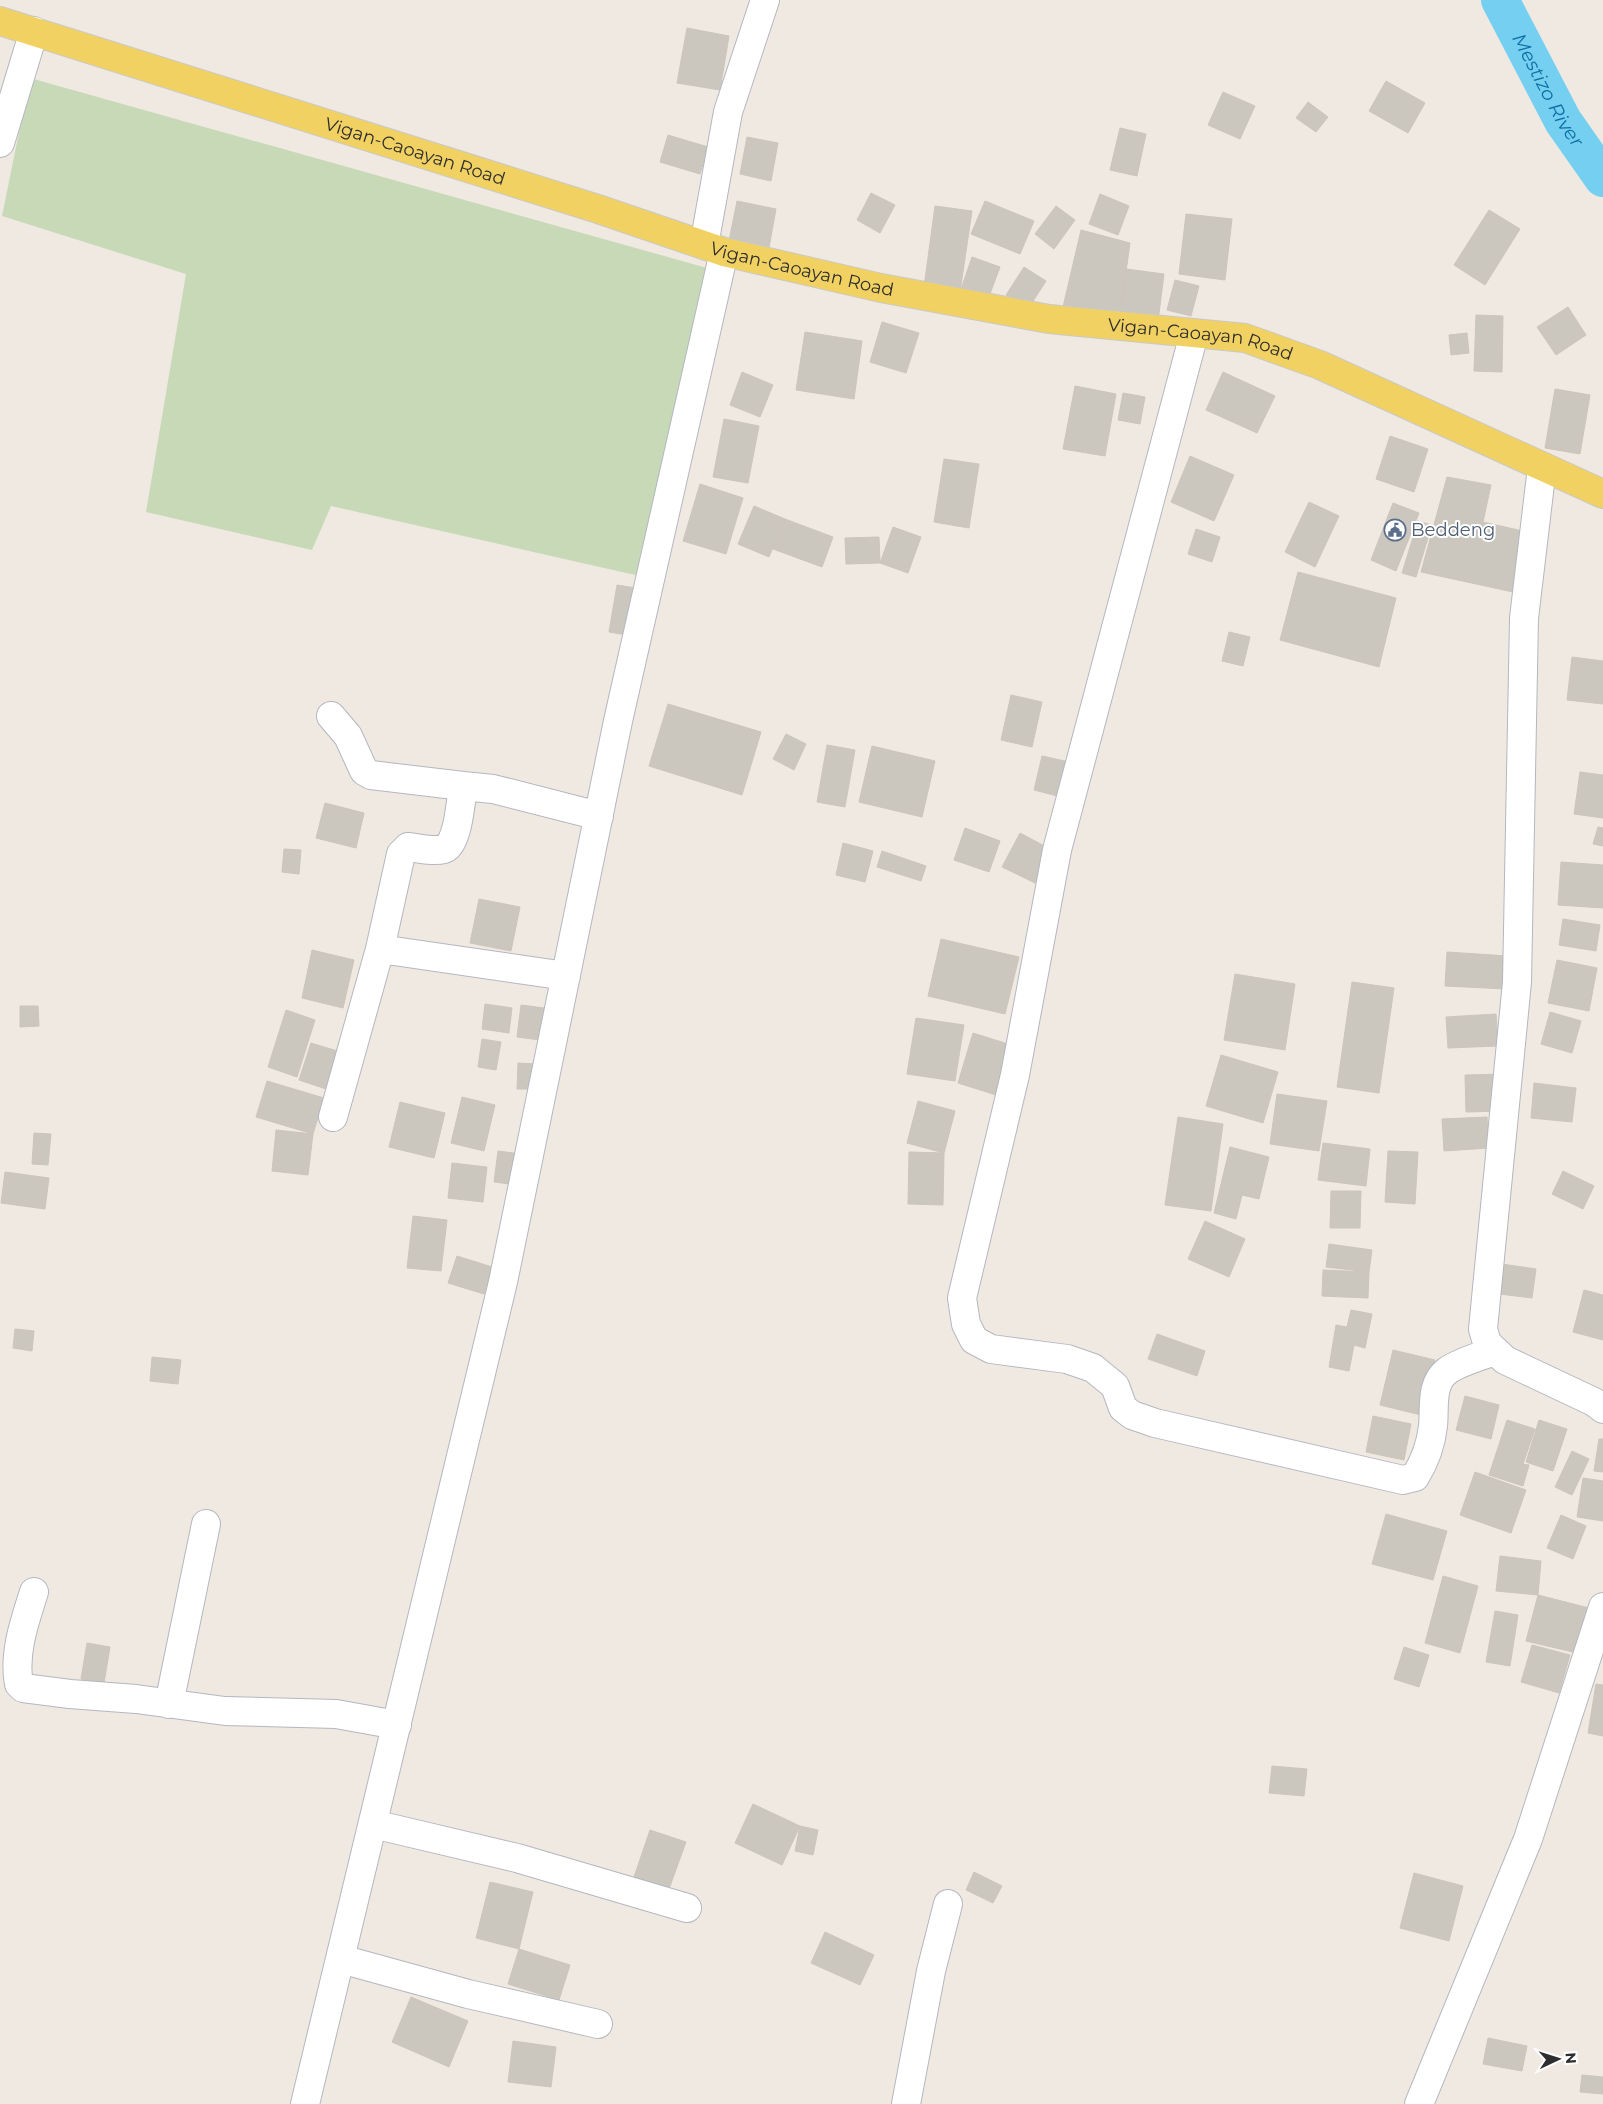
<svg xmlns="http://www.w3.org/2000/svg" width="1603" height="2104" font-family="Montserrat,sans-serif">
<style>
.cemetery{fill:#c8d9b8}
.lines{fill:none;stroke-linecap:round;stroke-linejoin:round}
.river{stroke:#75cff0;stroke-width:38}
.building{fill:#cbc7bf;stroke:#cbc5ba}
.minor-casing{stroke:#b4b7c1;stroke-width:30}
.major-casing{stroke:#c9c9c9;stroke-width:30}
.minor{stroke:#fff;stroke-width:28}
.major{stroke:#f2d163;stroke-width:28}
.labels{text-anchor:middle;dominant-baseline:central;stroke-width:4;stroke-linejoin:round;paint-order:stroke}
.street-label{font-size:18px;fill:#2e2e2e;stroke:#fff}
.service-label{font-size:18px;fill:#4e5e75;stroke:#fff;text-anchor:start}
.water-label{font-size:19px;font-style:italic;fill:#0d6fa3;stroke:#fff}
</style>
<rect width="100%" height="100%" fill="#efe9e1"/>
<path class="cemetery" d="M30,78L707,268L644,577L331,506L312,550L146,512L186,274L2,216Z"/>
<g class="lines">
<path class="river" id="s1" d="M1500,0L1563,121L1603,178"/>
</g>
<path class="building" d="M687,28L729,36L720,90L677,83Z
M1386,81L1425,103L1408,133L1369,111Z
M1223,92L1255,106L1240,139L1208,125Z
M1308,102L1328,117L1316,132L1296,118Z
M1120,128L1146,134L1137,176L1110,170Z
M668,135L708,147L700,174L660,162Z
M747,137L778,143L771,181L740,174Z
M871,193L895,205L880,233L857,220Z
M1100,194L1129,206L1118,235L1089,224Z
M737,201L776,209L768,253L728,246Z
M985,201L1034,221L1020,254L971,234Z
M935,206L972,211L960,292L924,287Z
M1056,206L1075,220L1054,249L1035,234Z
M1489,210L1520,229L1485,285L1454,265Z
M1186,214L1232,219L1225,280L1179,274Z
M1081,230L1130,243L1120,315L1063,307Z
M972,257L1000,267L987,302L960,292Z
M1024,267L1046,281L1028,309L1006,295Z
M1126,269L1164,274L1158,321L1120,315Z
M1175,280L1199,286L1191,316L1167,310Z
M1568,307L1586,335L1556,355L1537,327Z
M1476,315L1503,316L1502,372L1474,371Z
M882,322L919,333L906,373L870,362Z
M805,332L862,341L854,399L796,390Z
M1467,333L1469,353L1451,355L1449,335Z
M742,372L773,385L760,417L730,405Z
M1223,372L1275,396L1257,433L1206,410Z
M1075,386L1116,394L1105,456L1063,449Z
M1555,389L1590,395L1580,454L1545,448Z
M1123,393L1145,397L1140,424L1118,420Z
M724,419L759,426L748,483L713,477Z
M1390,436L1428,449L1414,492L1376,479Z
M1190,456L1234,475L1214,521L1171,502Z
M944,459L979,464L969,528L934,522Z
M1447,477L1491,485L1483,522L1527,532L1513,592L1421,572Z
M700,484L743,498L726,554L683,541Z
M1309,502L1339,516L1315,567L1285,552Z
M1393,503L1419,513L1396,571L1371,560Z
M754,506L785,519L769,557L738,544Z
M785,519L833,537L822,567L773,549Z
M1418,521L1432,525L1416,577L1402,573Z
M893,527L921,537L908,573L880,563Z
M1196,529L1220,537L1212,562L1188,554Z
M879,537L880,563L846,564L845,538Z
M1298,572L1396,598L1379,667L1280,640Z
M617,585L642,589L634,636L609,632Z
M1229,632L1250,637L1243,666L1222,661Z
M1572,657L1603,661V704L1567,700Z
M1011,695L1042,702L1032,747L1001,740Z
M668,704L761,732L742,795L649,766Z
M786,734L806,744L794,770L773,759Z
M827,745L855,750L845,807L817,802Z
M872,746L935,761L922,817L859,802Z
M1042,756L1074,763L1065,798L1034,790Z
M1580,772L1603,775V818L1574,814Z
M325,803L364,813L356,848L316,838Z
M1598,827L1603,828V846L1593,844Z
M965,828L1000,841L989,872L954,860Z
M1020,833L1052,850L1035,883L1002,867Z
M843,843L873,851L865,882L836,875Z
M284,849L301,850L299,874L282,872Z
M882,851L926,866L921,881L877,867Z
M1561,862L1603,865V908L1558,905Z
M479,899L520,907L511,951L470,943Z
M1563,919L1600,925L1596,951L1559,945Z
M941,939L1019,957L1005,1014L928,996Z
M312,950L354,960L343,1008L302,998Z
M1447,952L1508,956L1506,989L1445,986Z
M1557,960L1597,968L1589,1011L1548,1003Z
M1235,974L1295,984L1285,1050L1224,1040Z
M1352,982L1394,988L1379,1093L1337,1087Z
M485,1004L512,1008L509,1033L482,1029Z
M521,1005L544,1008L540,1040L517,1037Z
M20,1006H38L39,1026L20,1027Z
M286,1010L315,1020L297,1077L268,1067Z
M1550,1012L1581,1021L1572,1053L1541,1044Z
M1496,1014L1498,1046L1448,1048L1446,1017Z
M916,1018L964,1025L955,1081L907,1074Z
M973,1033L1011,1045L996,1095L958,1083Z
M482,1039L501,1042L496,1070L478,1067Z
M311,1043L344,1053L332,1091L299,1080Z
M1221,1055L1278,1072L1263,1123L1206,1106Z
M518,1063L536,1064L535,1089H517Z
M1502,1074L1503,1111L1466,1112L1465,1075Z
M267,1081L324,1098L313,1134L256,1117Z
M1534,1083L1576,1088L1572,1122L1531,1118Z
M1277,1094L1327,1101L1319,1151L1270,1144Z
M462,1097L495,1105L484,1151L451,1143Z
M918,1101L955,1111L944,1153L907,1143Z
M400,1102L445,1113L434,1158L389,1147Z
M1178,1117L1223,1124L1211,1211L1165,1205Z
M1487,1117L1489,1148L1444,1151L1442,1119Z
M276,1130L313,1134L308,1175L272,1171Z
M34,1133L51,1134L48,1165L32,1164Z
M1323,1143L1370,1149L1366,1186L1318,1180Z
M1230,1147L1269,1157L1259,1199L1242,1195L1236,1219L1214,1213Z
M498,1151L521,1154L517,1185L494,1182Z
M1388,1151L1418,1152L1415,1204L1385,1202Z
M909,1152L944,1153L943,1205L908,1204Z
M452,1163L487,1167L483,1202L448,1198Z
M1563,1171L1594,1186L1583,1209L1552,1194Z
M5,1172L49,1178L45,1209L1,1203Z
M1331,1191H1361L1360,1228H1330Z
M413,1216L447,1220L441,1271L407,1268Z
M1205,1221L1245,1239L1229,1277L1188,1259Z
M1329,1244L1372,1250L1369,1272L1326,1267Z
M457,1256L492,1267L484,1294L448,1283Z
M1495,1263L1536,1269L1532,1298L1491,1293Z
M1323,1270L1369,1272L1368,1298L1322,1296Z
M1584,1290L1603,1295V1340L1573,1332Z
M1351,1310L1372,1314L1365,1348L1354,1345L1349,1371L1329,1367L1336,1325L1347,1327Z
M15,1329L34,1331L32,1351L13,1348Z
M1157,1334L1205,1351L1197,1376L1148,1359Z
M1393,1350L1435,1360L1421,1415L1380,1405Z
M152,1357L181,1360L178,1384L150,1381Z
M1465,1396L1499,1405L1491,1439L1456,1430Z
M1373,1416L1411,1424L1404,1460L1366,1452Z
M1507,1420L1535,1429L1523,1464L1529,1465L1523,1486L1489,1475Z
M1539,1420L1567,1429L1553,1471L1526,1462Z
M1599,1439H1603V1472L1594,1471Z
M1572,1451L1589,1459L1572,1495L1555,1487Z
M1475,1472L1526,1490L1511,1533L1460,1515Z
M1583,1478L1603,1481V1521L1577,1517Z
M1386,1514L1447,1531L1433,1580L1372,1564Z
M1561,1515L1586,1526L1573,1559L1547,1548Z
M1500,1556L1541,1561L1538,1595L1496,1591Z
M1443,1576L1478,1586L1460,1653L1425,1643Z
M1538,1595L1589,1608L1577,1653L1526,1641Z
M1495,1611L1518,1615L1510,1666L1486,1662Z
M87,1643L110,1647L104,1683L81,1679Z
M1532,1645L1570,1655L1559,1693L1521,1682Z
M1404,1647L1429,1655L1419,1687L1394,1679Z
M1596,1684L1603,1685V1736L1588,1733Z
M1272,1766L1307,1769L1304,1796L1269,1793Z
M753,1804L800,1826L782,1865L735,1843Z
M800,1826L818,1830L813,1855L795,1851Z
M650,1830L686,1842L669,1889L634,1877Z
M974,1872L1002,1886L993,1903L966,1890Z
M1414,1873L1463,1886L1449,1941L1400,1928Z
M490,1882L533,1892L519,1949L476,1938Z
M825,1932L874,1955L860,1985L811,1963Z
M519,1949L570,1965L559,2000L508,1984Z
M411,1997L468,2021L449,2067L392,2042Z
M1488,2038L1527,2046L1522,2071L1483,2064Z
M513,2041L556,2047L551,2087L508,2082Z
M1582,2075L1603,2077V2094L1580,2092Z"/>
<g class="lines">
<g class="minor-casing">
<path id="minor" d="M0,143L34,31
M704,245L728,112L765,0
M1194,334L1057,850L1015,1075L962,1298L966,1324L974,1340L991,1349L1067,1359L1093,1368L1115,1386L1123,1408L1132,1415L1155,1423L1403,1480L1415,1477C1425,1461 1431,1445 1433,1426C1435,1408 1430,1384 1447,1371C1459,1362 1479,1357 1494,1351
M1542,467L1524,618L1517,982L1483,1329L1487,1343L1505,1360L1594,1402L1603,1409
M331,716L348,736L364,771L371,775L463,786
M380,949L566,976
M333,1117L380,949L401,854L408,847C419,848 433,852 444,849C458,845 461,799 463,786L493,789L599,816
M34,1592C25,1620 13,1654 19,1684L23,1688L70,1694L136,1699L225,1711L336,1714L397,1725
M169,1704L206,1524
M373,1824L517,1858L687,1908
M341,1959L468,1994L598,2024
M305,2104L503,1282L618,721L724,252
M906,2104L931,1971L948,1904
M1419,2104L1528,1839L1603,1607"/>
</g>
<g class="major-casing">
<g id="major">
<path id="s2" d="M0,21L598,209L724,252L881,288L1049,319L1245,338L1320,365L1603,494"/>
</g>
</g>
<use href="#minor" class="minor"/>
<use href="#major" class="major"/>
</g>
<defs>
<g id="civic-ring" transform="scale(1.125)"><circle r="9.5" fill="#fff" stroke="#5c6f8a" stroke-width="1.5"/><path d="M-.6-6.5H3V-4.5H.6V-3L4-1V1h2V6H-6V1h2V-1L-.6-3ZM-1.2 2.5V6h2.4V2.5Z" fill="#5c6f8a"/></g>
</defs>
<g fill-rule="evenodd">
<use href="#civic-ring" x="1395" y="530"/>
</g>
<g class="labels">
<g class="street-label">
<text stroke="none"><textPath href="#s2" startOffset="435">Vigan-Caoayan Road</textPath></text>
<text stroke="none"><textPath href="#s2" startOffset="840">Vigan-Caoayan Road</textPath></text>
<text stroke="none"><textPath href="#s2" startOffset="1245">Vigan-Caoayan Road</textPath></text>
</g>
<g class="service-label">
<text x="1411" y="530">Beddeng</text>
</g>
<g class="water-label">
<text stroke="none"><textPath href="#s1" startOffset="102">Mestizo River</textPath></text>
</g>
</g>
<g transform="translate(1558 2059) rotate(86)" stroke="#ffffff" stroke-width="4" paint-order="stroke">
<path d="M0-4L9 19L0 12L-9 19Z" fill="#2e2e2e"/>
<text y="-8" font-size="14" font-weight="bold" text-anchor="middle" fill="#2e2e2e">N</text>
</g>
</svg>
